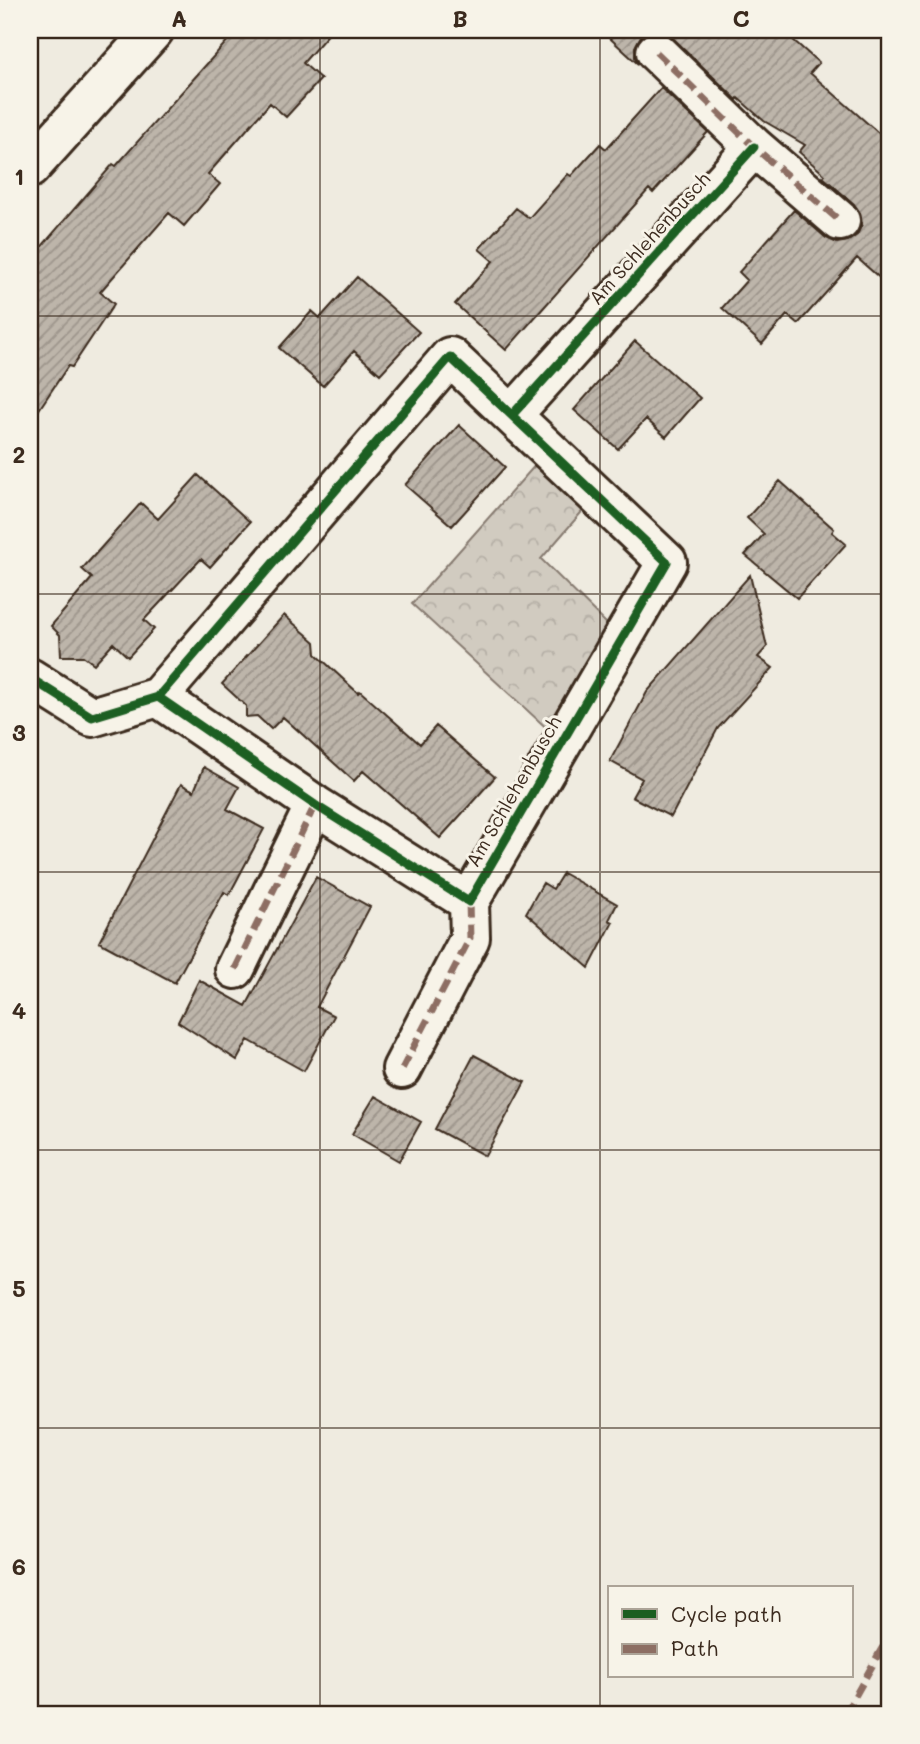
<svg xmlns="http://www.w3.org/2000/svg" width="920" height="1744" font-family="Mali,sans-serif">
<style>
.park{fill:url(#park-crowns);stroke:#867a6f;stroke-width:2}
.building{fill:url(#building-hatch);stroke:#3b2a1e;stroke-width:2}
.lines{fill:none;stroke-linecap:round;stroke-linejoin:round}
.minor-casing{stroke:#3b2a1e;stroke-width:44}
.minor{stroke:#f7f3e8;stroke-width:38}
.quiet{stroke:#8d6e63;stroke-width:7;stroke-dasharray:14 7;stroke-linecap:butt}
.cycleway-casing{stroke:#f7f3e8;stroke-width:13}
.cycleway{stroke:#1b5e20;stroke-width:9}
.grid{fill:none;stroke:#3b2a1e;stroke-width:2;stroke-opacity:0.55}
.labels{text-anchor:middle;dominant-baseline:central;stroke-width:6;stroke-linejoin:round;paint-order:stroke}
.street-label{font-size:19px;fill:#3b2a1e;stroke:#f7f3e8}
.neatline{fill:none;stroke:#3b2a1e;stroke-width:2.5}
.grid-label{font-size:23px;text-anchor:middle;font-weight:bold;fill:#3b2a1e}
</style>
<defs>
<pattern id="park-crowns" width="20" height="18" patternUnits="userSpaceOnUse" patternTransform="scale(1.75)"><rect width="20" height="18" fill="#d1cbc0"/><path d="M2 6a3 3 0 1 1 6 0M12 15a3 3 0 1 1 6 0" fill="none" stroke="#b4aea5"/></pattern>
<pattern id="building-hatch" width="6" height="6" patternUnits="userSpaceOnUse" patternTransform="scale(1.75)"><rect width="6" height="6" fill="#bdb5aa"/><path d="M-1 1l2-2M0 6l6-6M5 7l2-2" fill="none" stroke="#9b938a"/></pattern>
</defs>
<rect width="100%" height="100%" fill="#efebe0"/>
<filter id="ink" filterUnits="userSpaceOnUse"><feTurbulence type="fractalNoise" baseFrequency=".0143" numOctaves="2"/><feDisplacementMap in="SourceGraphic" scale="14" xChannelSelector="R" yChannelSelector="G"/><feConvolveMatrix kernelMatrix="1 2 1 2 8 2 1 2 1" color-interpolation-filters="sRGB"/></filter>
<g filter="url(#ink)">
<path class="park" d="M538,462L586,507L541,559L613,630L554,735L412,604Z"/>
<path class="building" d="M237,30H332L303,63L321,79L286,117L270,103L208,174L220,184L184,226L169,213L100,292L114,304L72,367L68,366L30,423V260L113,164L116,166Z
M601,30H782L819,63L810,73L890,143V287L857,258L798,324L787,315L762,344L722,308L747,280L739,272L794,210L826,238L837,243L848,241L857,235L862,224L860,213L854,204L823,177L825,175L799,152L805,145L764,121L738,98L737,100L671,36L661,31H651L641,36L635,47V57L638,64Z
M661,88L708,132L653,193L649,189L506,350L455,304L493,261L479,249L516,208L529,218L568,174L571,176L600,144L606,149Z
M357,277L419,332L380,374L354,351L323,386L279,348L312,311L320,318Z
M635,341L700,398L666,437L646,419L618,449L574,410Z
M459,425L505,467L452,526L405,485Z
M198,475L250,522L210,567L201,559L144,620L154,629L128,657L113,643L94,664L83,656H61L60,635L51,626L92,578L82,569L141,503L158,519Z
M780,481L834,529L832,532L846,544L797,598L745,555L764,534L747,518Z
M750,575L767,647L758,657L773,668L718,728L671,817L632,797L642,779L610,761L647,692Z
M284,615L315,642L316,654L358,693L360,691L420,744L436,726L495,777L440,838L363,771L354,781L283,717L271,729L257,716L246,717V706L222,684Z
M204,767L239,787L227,809L264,829L229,895L224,892L175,983L99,942L181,784L194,791Z
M563,873L617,904L609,920L613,922L589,968L526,913L543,883L553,889Z
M316,877L370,907L317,1007L334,1016L304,1071L248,1040L237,1060L178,1022L199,980L246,1006Z
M474,1055L525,1082L485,1156L435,1129Z
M375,1096L421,1122L399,1161L352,1134Z"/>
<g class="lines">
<g class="minor-casing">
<path id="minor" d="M656,52L754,147L840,221
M30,168L154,30
M513,414L754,147
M30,678L92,717L158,697L450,357L667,562L469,902L315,805L158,697
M235,969L315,805
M402,1069L470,938L469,902"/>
</g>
<use href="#minor" class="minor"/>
<path class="quiet" d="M656,52L754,147L840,221
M235,969L315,805
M402,1069L470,938L469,902
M845,1714L890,1634"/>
<g class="cycleway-casing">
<path id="cycleway" d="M513,414L754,147
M30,678L92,717L158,697L450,357L667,562L469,902L315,805L158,697"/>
</g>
<use href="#cycleway" class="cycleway"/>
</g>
</g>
<path class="grid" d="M320,30V1714M600,30V1714M30,316H890M30,594H890M30,872H890M30,1150H890M30,1428H890"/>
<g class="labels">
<g class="street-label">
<text transform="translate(649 238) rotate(-48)">Am Schlehenbusch</text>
<text transform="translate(513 791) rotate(-60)">Am Schlehenbusch</text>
</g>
</g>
<rect width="920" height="1744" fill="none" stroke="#f7f3e8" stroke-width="77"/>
<rect x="608" y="1586" width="245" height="91" fill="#f7f3e8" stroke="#aca397" stroke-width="2"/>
<rect x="622" y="1609" width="35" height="10" fill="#1b5e20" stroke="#aca397" stroke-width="2"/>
<text x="671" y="1622" font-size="21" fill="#3b2a1e">Cycle path</text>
<rect x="622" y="1644" width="35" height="10" fill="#8d6e63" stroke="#aca397" stroke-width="2"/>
<text x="671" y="1656" font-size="21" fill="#3b2a1e">Path</text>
<rect x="38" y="38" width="843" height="1668" class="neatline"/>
<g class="grid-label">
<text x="179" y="27">A</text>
<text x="460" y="27">B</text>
<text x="741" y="27">C</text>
<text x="19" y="185">1</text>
<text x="19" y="463">2</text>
<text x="19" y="741">3</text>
<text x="19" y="1019">4</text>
<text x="19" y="1297">5</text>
<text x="19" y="1575">6</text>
</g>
</svg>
